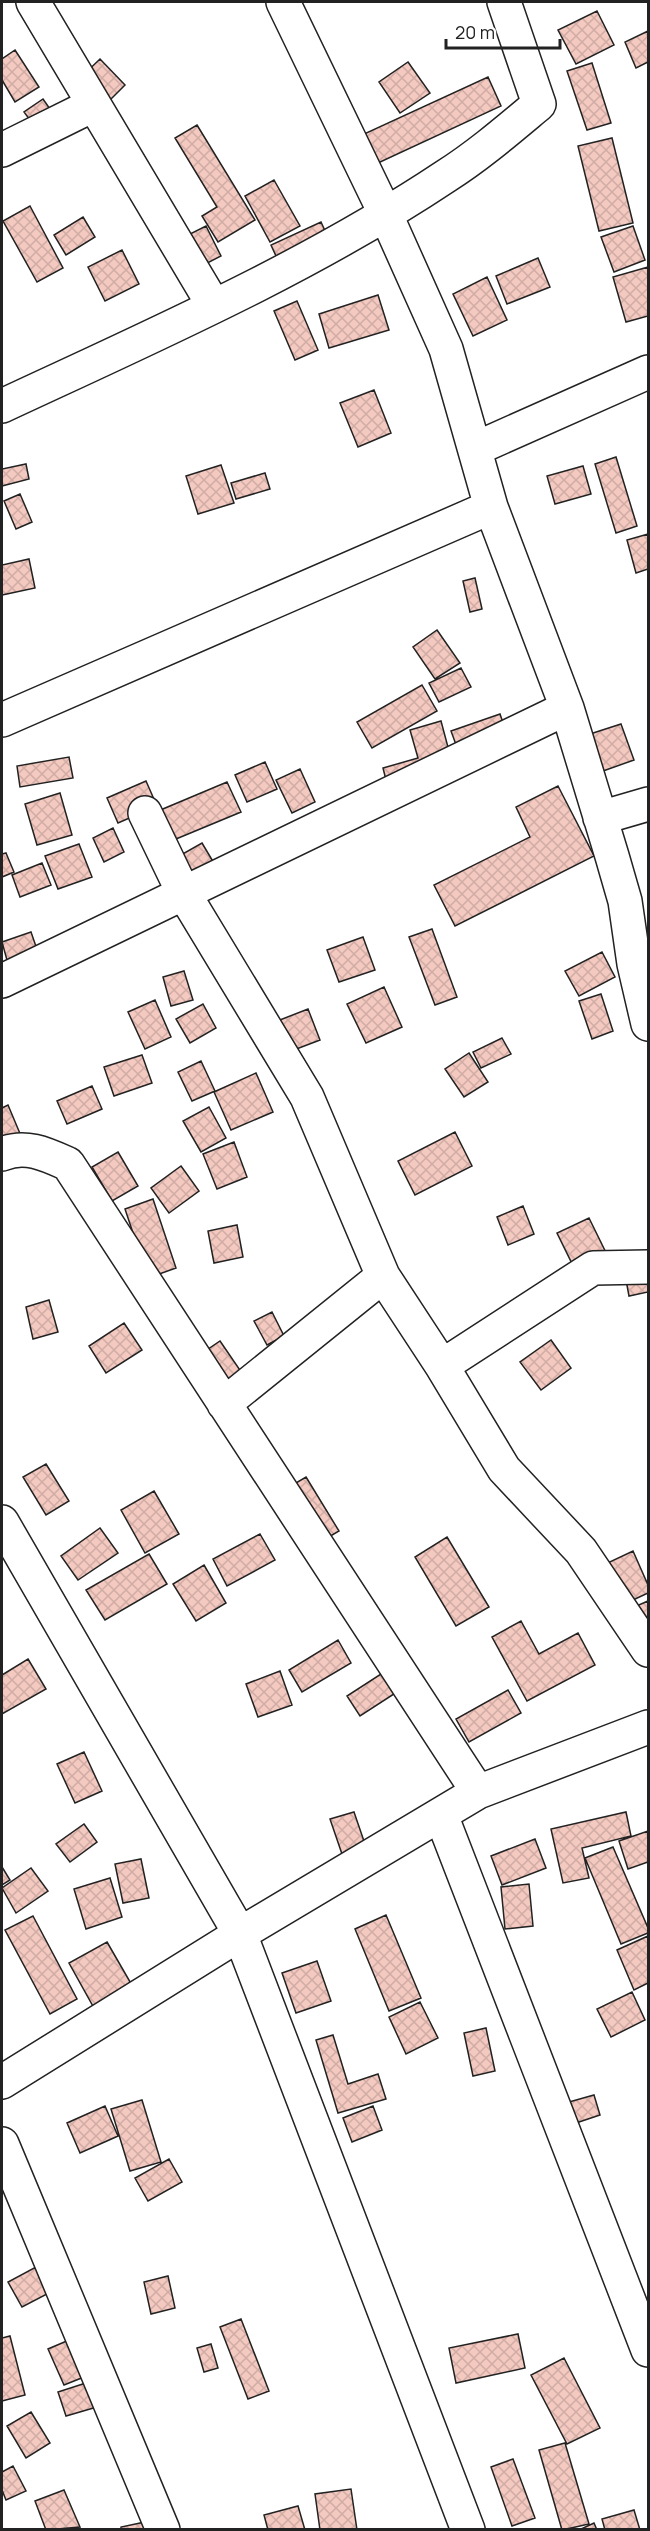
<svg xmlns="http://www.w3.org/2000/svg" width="650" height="2531" font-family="Manrope,sans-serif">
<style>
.building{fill:url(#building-cross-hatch);stroke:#222;stroke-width:1.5}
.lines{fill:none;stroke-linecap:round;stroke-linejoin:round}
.minor-casing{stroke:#222;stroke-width:36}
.minor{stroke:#fff;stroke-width:33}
</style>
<defs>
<pattern id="building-cross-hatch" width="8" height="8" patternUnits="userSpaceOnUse" patternTransform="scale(1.5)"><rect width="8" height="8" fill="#f3c9c0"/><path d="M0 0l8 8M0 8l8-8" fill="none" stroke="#d0aca5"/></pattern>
</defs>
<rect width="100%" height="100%" fill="#fff"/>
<path class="building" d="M597,11L614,45L576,64L558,30Z
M648,31V62L636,68L625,42Z
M15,50L39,87L15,102L2,80V59Z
M100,59L125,85L102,108L76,82Z
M408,62L430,93L400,113L379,82Z
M592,63L611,123L587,130L567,71Z
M488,77L501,106L378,163L364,134Z
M43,99L59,122L41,135L24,112Z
M197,125L255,220L218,242L202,216L217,207L175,138Z
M612,138L633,223L599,231L578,146Z
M274,180L300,226L270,242L245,196Z
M30,206L63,268L37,282L3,221Z
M83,217L95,237L66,255L54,235Z
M321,222L331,244L281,267L271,245Z
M206,226L221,256L186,274L170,244Z
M633,226L645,260L614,272L601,237Z
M122,250L139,284L105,301L88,267Z
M538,258L550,287L507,304L496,276Z
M648,267V316L626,322L613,277Z
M487,277L507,320L473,336L453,294Z
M378,295L389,330L329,348L319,314Z
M297,301L318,350L295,360L274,311Z
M374,390L391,433L358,447L340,403Z
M616,457L637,526L616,533L595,464Z
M26,464L29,479L2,486V469Z
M221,465L234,503L198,514L186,476Z
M583,466L591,494L555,504L547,476Z
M265,473L270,489L236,499L231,483Z
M20,494L32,522L16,529L4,501Z
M648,534V569L636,573L627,540Z
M29,559L35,588L2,595V565Z
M475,578L482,609L470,612L463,581Z
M437,630L460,663L435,679L413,647Z
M461,668L471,687L439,702L429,683Z
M422,685L437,711L372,748L357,722Z
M500,714L510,743L462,761L451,731Z
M441,721L453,766L387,784L383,768L418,758L410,730Z
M621,724L634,760L603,771L590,734Z
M69,757L73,778L20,787L17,766Z
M265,762L277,789L247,802L235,775Z
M300,769L315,802L292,813L276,780Z
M146,781L157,806L118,823L107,798Z
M227,782L241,812L164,844L151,814Z
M558,786L594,856L455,926L434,885L530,837L516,807Z
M60,793L72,835L37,845L25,804Z
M113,828L124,852L104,862L93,838Z
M202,843L221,875L191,892L172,860Z
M79,844L92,877L58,889L45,856Z
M6,853L14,872L2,877V854Z
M42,863L51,885L20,897L12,875Z
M432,929L457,997L435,1005L409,937Z
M31,932L41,961L10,971L2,942Z
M363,937L375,970L339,982L327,950Z
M602,952L615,977L579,996L565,971Z
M184,971L193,1000L171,1006L163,977Z
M384,987L402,1027L366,1043L347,1004Z
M601,994L613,1031L592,1039L579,1001Z
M155,1000L171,1037L145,1049L128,1012Z
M203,1004L216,1028L190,1043L176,1019Z
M308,1009L320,1040L278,1056L267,1025Z
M502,1038L511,1054L481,1068L473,1052Z
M469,1053L488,1082L464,1097L445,1069Z
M142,1055L152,1083L114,1096L104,1067Z
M201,1061L215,1091L192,1101L178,1072Z
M256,1073L273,1112L231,1130L214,1092Z
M92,1086L102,1109L67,1124L57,1101Z
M8,1105L29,1155L2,1162V1108Z
M209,1107L226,1138L201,1152L183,1121Z
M455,1132L472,1166L415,1195L398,1161Z
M234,1142L247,1177L217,1189L203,1154Z
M118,1152L138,1186L112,1201L92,1167Z
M181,1166L199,1191L169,1213L151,1188Z
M153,1199L176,1268L148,1278L125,1209Z
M523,1206L534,1234L508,1245L497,1217Z
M589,1218L616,1273L584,1288L557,1233Z
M237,1225L243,1257L214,1263L208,1231Z
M648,1258V1292L629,1296L623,1264Z
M49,1300L58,1332L33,1339L26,1307Z
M272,1312L284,1336L267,1345L254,1321Z
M124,1323L142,1350L106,1373L89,1346Z
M551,1340L571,1368L541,1390L520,1362Z
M220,1341L244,1376L225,1389L201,1354Z
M46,1464L69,1501L46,1515L23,1477Z
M306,1477L339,1531L317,1544L284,1490Z
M154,1491L179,1534L145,1553L121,1510Z
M100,1528L118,1553L78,1580L61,1556Z
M260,1534L275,1560L227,1586L213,1559Z
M447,1537L489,1607L456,1626L415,1557Z
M633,1551L648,1585V1593L618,1607L599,1567Z
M149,1554L167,1584L105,1620L86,1590Z
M204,1565L226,1603L196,1621L173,1584Z
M648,1601V1633L634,1607Z
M521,1621L539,1654L578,1633L595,1665L527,1701L492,1637Z
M338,1640L351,1663L302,1692L289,1670Z
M28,1659L46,1689L2,1714V1675Z
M280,1671L292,1705L258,1717L246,1684Z
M384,1672L397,1692L360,1716L347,1696Z
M508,1690L521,1713L469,1742L456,1719Z
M84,1752L102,1791L75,1803L57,1764Z
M354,1812L366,1847L342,1854L330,1819Z
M626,1812L631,1836L582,1848L589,1878L563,1883L551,1829Z
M84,1824L97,1842L70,1862L56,1844Z
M648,1831V1862L628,1869L619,1841Z
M535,1839L546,1868L502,1885L491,1856Z
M613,1847L648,1928V1933L621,1944L585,1858Z
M141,1859L149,1898L123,1903L115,1864Z
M2,1867L10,1880L2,1885Z
M31,1868L48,1891L16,1913L2,1888Z
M110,1878L122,1917L86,1929L74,1889Z
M529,1884L533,1926L505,1929L501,1887Z
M386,1915L421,1998L389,2011L355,1929Z
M33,1916L77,1999L50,2014L5,1930Z
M648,1936V1983L634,1990L617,1950Z
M107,1942L133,1987L94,2008L69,1963Z
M317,1961L331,2001L296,2013L282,1973Z
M632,1992L645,2020L611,2037L597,2009Z
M420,2002L438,2038L406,2054L389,2017Z
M486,2028L495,2071L473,2076L464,2033Z
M333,2035L348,2084L378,2074L386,2099L338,2113L316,2040Z
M594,2095L600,2115L576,2123L569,2102Z
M142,2100L161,2162L130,2171L111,2109Z
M105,2106L118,2136L80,2153L67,2123Z
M373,2106L382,2130L352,2142L343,2118Z
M169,2159L182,2182L148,2201L135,2178Z
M36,2267L49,2293L22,2307L8,2282Z
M168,2276L175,2308L151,2314L144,2282Z
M241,2319L269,2391L248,2399L220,2327Z
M518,2334L525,2368L456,2383L449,2348Z
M10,2336L25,2395L2,2401V2338Z
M69,2340L84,2377L64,2385L48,2349Z
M211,2344L218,2368L204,2372L197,2348Z
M564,2358L600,2428L567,2444L531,2375Z
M89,2382L97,2407L66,2416L58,2392Z
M31,2412L50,2443L26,2458L7,2426Z
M565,2443L589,2524L562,2530L539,2450Z
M513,2459L535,2518L512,2526L491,2467Z
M13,2466L26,2491L6,2500L2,2490V2472Z
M351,2489L357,2530H320L315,2494Z
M64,2490L80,2527L46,2530L35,2501Z
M298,2506L305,2530H268L264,2515Z
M634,2510L640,2530H605L602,2519Z
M145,2522L146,2530H121V2527Z
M594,2523L597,2530H579Z"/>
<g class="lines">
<g class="minor-casing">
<path id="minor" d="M33,2L214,306
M283,2L386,215L446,349L491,507L567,708L612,856L625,901L634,964L648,1024
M2,150L93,105
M2,406C152,336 308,268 446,176C479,155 509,129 539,104L504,2
M475,449L648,372
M2,720L491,507
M145,813L183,892L307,1097L383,1276L442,1366L504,1469L581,1551L648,1650
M600,818L648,804
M2,981L567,708
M2,1154C25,1144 46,1154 68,1164L478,1792
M442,1366L593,1268L648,1267
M224,1404L383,1276
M2,1522L240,1934L468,2530
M441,1815L648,2350
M2,2082L240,1934L478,1792L648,1727
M2,2144L163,2530"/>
</g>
<use href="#minor" class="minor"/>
</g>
<rect width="650" height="2531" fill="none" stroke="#222222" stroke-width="6"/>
<path d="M446 39v9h114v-9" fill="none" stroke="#222222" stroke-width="3"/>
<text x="455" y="39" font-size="18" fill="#222222" stroke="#ffffff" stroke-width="4.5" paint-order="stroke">20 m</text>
</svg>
